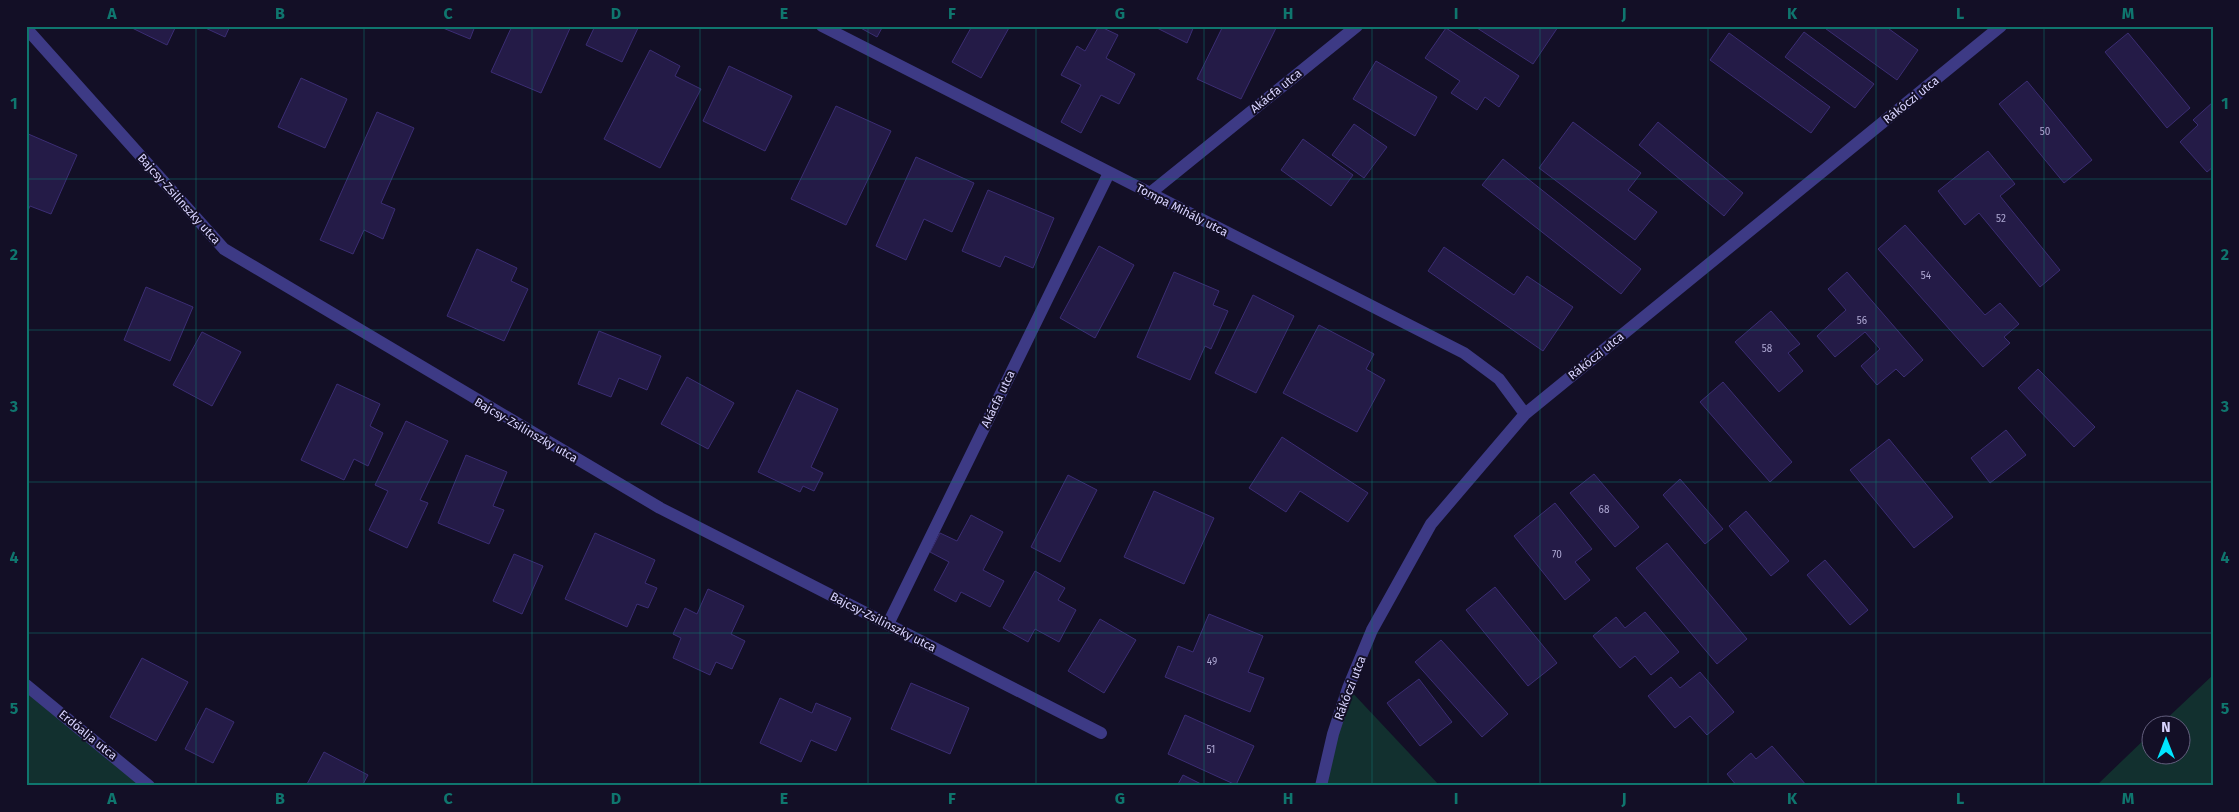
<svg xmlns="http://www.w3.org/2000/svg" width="2239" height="812" font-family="'Fira Sans',sans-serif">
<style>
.green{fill:#12302f}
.building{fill:#241b47;stroke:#3b2d73}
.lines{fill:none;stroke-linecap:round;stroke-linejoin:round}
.street{stroke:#3d3a85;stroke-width:12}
.grid{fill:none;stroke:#0f766e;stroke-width:1;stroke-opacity:0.55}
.labels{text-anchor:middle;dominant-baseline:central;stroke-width:4;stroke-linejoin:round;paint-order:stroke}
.number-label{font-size:10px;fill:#aca6d1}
.street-label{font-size:12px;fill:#d9d4ff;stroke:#130f26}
.neatline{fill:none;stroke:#0f766e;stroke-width:2}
.grid-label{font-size:16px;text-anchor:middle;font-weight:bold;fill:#0f766e}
</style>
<rect width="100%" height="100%" fill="#130f26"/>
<path class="green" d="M2213,675V786H2096L2151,733L2152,754H2182V724H2161Z
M26,686L149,786H26Z
M1348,688L1440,786H1321Z"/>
<path class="building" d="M128,26H176L167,45Z
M201,26H230L225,37Z
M438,26H475L470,39Z
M512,26H571L541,93L491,72Z
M595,26H639L622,62L586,45Z
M857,26H883L877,37Z
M972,26H1010L981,78L952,62Z
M1099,26L1118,35L1106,58L1135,74L1119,104L1101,95L1081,133L1061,122L1081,85L1061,75L1077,46L1085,51Z
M1153,26H1194L1187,43Z
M1223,26H1277L1241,99L1197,79Z
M1478,26H1557L1558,27L1533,64L1477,28Z
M1822,26H1885L1918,50L1897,80Z
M1446,28L1519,76L1499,107L1485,97L1477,110L1451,93L1460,81L1425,58Z
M1804,32L1874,84L1855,108L1785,57Z
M1729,33L1830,107L1811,133L1710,60Z
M2128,33L2190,108L2167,128L2105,52Z
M650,50L680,66L675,76L701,89L660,168L604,139Z
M1376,61L1437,97L1415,136L1353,99Z
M729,66L792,96L765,151L703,121Z
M301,78L347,99L325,148L278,127Z
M2027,81L2092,160L2064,183L1999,104Z
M2213,102V167L2207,172L2180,142L2198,125L2193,120Z
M836,106L891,131L846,225L791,199Z
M377,112L414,128L381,203L395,209L383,239L364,230L353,254L320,240Z
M1573,122L1641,173L1628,190L1657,212L1635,240L1539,168Z
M1658,122L1743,193L1724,216L1639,145Z
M1354,124L1387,147L1364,178L1332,155Z
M26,133L77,155L51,214L30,206L26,215Z
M1303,139L1353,175L1331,206L1281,170Z
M1988,151L2015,184L2000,196L2060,270L2040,287L1979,213L1965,225L1938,191Z
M916,157L974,183L952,232L924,219L906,260L876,246Z
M1503,159L1641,269L1621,294L1482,185Z
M988,190L1054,218L1033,268L1005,256L1000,267L962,251Z
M1905,225L1985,315L2000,303L2019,324L2004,337L2010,343L1983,367L1878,249Z
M1099,246L1134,265L1095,338L1060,318Z
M1444,247L1514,295L1527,276L1573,307L1543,351L1428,271Z
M477,249L517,268L511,281L528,289L504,341L447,316Z
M1174,272L1219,291L1213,305L1228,311L1211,349L1205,346L1190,380L1137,357Z
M1847,272L1923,360L1904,377L1896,369L1877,385L1861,366L1880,349L1865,332L1835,357L1817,336L1846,310L1828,289Z
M146,287L193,307L170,361L124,340Z
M1253,295L1294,316L1256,393L1215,373Z
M1771,311L1800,344L1788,353L1803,371L1779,392L1735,342Z
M1319,325L1374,354L1366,369L1385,380L1357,432L1283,393Z
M599,331L661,356L647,390L619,378L611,397L578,384Z
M202,332L241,352L212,406L173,385Z
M2038,369L2095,427L2074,447L2018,388Z
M687,377L734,403L708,449L661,424Z
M1723,382L1792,462L1770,482L1700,402Z
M337,384L380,404L370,426L383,433L368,466L354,459L344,480L301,460Z
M797,390L838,409L811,467L823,473L814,491L803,486L800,492L758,472Z
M406,421L448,441L420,500L428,503L407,548L369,530L388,491L375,485Z
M2006,430L2026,455L1990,483L1971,458Z
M1282,437L1368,493L1348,522L1300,491L1286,512L1249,488Z
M1889,439L1953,517L1914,548L1850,470Z
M466,455L507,472L493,506L504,510L489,544L438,523Z
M1594,474L1639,527L1615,547L1570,493Z
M1068,475L1097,490L1060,562L1031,547Z
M1680,479L1723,529L1705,544L1663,495Z
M1154,491L1214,518L1184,584L1124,557Z
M1555,503L1592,549L1575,562L1590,580L1565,600L1514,536Z
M1746,511L1789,561L1771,576L1729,526Z
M971,515L1003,532L983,570L1004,581L990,607L961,592L956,602L934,590L949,562L930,552L940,533L957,541Z
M595,533L655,560L645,583L657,588L648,608L637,604L627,627L565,599Z
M1667,543L1747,639L1717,664L1636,568Z
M514,554L543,566L522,614L493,601Z
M1825,560L1868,610L1850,625L1807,575Z
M1035,571L1065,588L1058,600L1076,610L1059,642L1035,629L1028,642L1003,628Z
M1495,587L1557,663L1528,686L1466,610Z
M708,589L744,606L731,634L745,641L732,669L716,662L710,675L673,658L681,638L673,634L685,608L697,614Z
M1645,612L1679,652L1651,675L1635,656L1620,668L1593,636L1616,617L1625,628Z
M1209,614L1263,636L1248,672L1264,678L1250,712L1165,677L1178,646L1193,652Z
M1100,619L1136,640L1104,693L1068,671Z
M1441,640L1508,714L1482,737L1415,662Z
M142,658L188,682L156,741L110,717Z
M1700,672L1734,712L1707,735L1690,716L1675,728L1648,696L1671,677L1680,688Z
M1419,679L1452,722L1420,746L1387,703Z
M911,683L969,708L950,754L891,729Z
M780,698L812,713L816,703L851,718L836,751L811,740L801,762L760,743Z
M206,708L234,722L213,763L185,749Z
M1185,715L1254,746L1236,785L1168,754Z
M1772,746L1807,786H1737L1727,774L1751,753L1756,759Z
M324,752L368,775L362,786H306Z
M1183,775L1205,786H1177Z"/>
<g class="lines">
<path class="street" d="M822,26L1464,353L1499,379L1525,414
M26,28L224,249L660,508L1101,733
M1149,194L1357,26
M888,624L1109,173
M26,685L149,786
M1321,786L1333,734L1348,688L1372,630L1431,524L1525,414L2001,26"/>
</g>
<path class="grid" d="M196,26V786M364,26V786M532,26V786M700,26V786M868,26V786M1036,26V786M1204,26V786M1372,26V786M1540,26V786M1708,26V786M1876,26V786M2044,26V786M26,179H2213M26,330H2213M26,482H2213M26,633H2213"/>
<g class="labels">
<g class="number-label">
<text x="2045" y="132">50</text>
<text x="2001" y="219">52</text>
<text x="1926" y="276">54</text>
<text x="1862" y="321">56</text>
<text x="1767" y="349">58</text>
<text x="1604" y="510">68</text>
<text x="1557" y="555">70</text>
<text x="1212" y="662">49</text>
<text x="1211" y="750">51</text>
</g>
<g class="street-label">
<text transform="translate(1276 91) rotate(-39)">Akácfa utca</text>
<text transform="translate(1911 100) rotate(-39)">Rákóczi utca</text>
<text transform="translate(179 199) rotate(48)">Bajcsy-Zsilinszky utca</text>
<text transform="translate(1182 210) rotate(27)">Tompa Mihály utca</text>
<text transform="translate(1596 356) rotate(-39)">Rákóczi utca</text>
<text transform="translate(998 399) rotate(-64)">Akácfa utca</text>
<text transform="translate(526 430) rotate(30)">Bajcsy-Zsilinszky utca</text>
<text transform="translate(883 622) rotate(27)">Bajcsy-Zsilinszky utca</text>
<text transform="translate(1350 688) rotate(-69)">Rákóczi utca</text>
<text transform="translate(88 735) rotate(39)">Erdőalja utca</text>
</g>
</g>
<rect width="2239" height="812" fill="none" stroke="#130f26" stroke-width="55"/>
<g transform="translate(2166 740)"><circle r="24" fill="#130f26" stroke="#625e7d"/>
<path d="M0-4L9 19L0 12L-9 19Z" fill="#00e5ff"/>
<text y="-8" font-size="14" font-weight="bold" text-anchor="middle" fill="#d9d4ff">N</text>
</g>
<rect x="28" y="28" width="2184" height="756" class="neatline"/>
<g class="grid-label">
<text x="112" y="19">A</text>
<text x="280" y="19">B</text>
<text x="448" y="19">C</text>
<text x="616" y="19">D</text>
<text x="784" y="19">E</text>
<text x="952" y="19">F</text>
<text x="1120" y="19">G</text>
<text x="1288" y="19">H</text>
<text x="1456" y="19">I</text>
<text x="1624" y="19">J</text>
<text x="1792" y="19">K</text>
<text x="1960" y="19">L</text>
<text x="2128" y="19">M</text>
<text x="14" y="109">1</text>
<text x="2225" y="109">1</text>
<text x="14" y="260">2</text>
<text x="2225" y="260">2</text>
<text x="14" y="412">3</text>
<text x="2225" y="412">3</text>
<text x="14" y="563">4</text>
<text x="2225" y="563">4</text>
<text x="14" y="714">5</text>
<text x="2225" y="714">5</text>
<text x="112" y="804">A</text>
<text x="280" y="804">B</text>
<text x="448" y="804">C</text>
<text x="616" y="804">D</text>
<text x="784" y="804">E</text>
<text x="952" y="804">F</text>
<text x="1120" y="804">G</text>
<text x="1288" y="804">H</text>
<text x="1456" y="804">I</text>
<text x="1624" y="804">J</text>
<text x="1792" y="804">K</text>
<text x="1960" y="804">L</text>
<text x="2128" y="804">M</text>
</g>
</svg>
